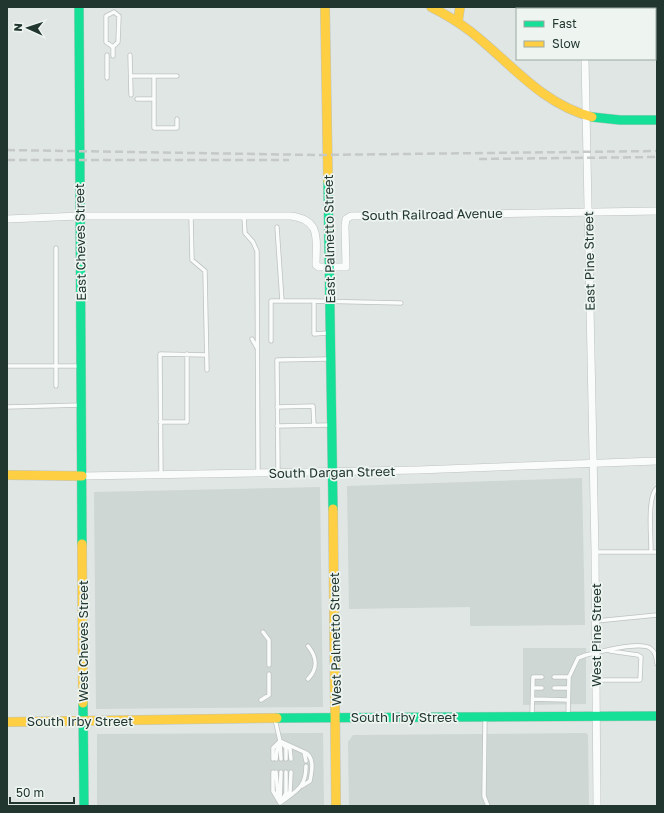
<svg xmlns="http://www.w3.org/2000/svg" width="664" height="813" font-family="'Golos Text',sans-serif">
<style>
.built{fill:#ced7d3}
.lines{fill:none;stroke-linecap:round;stroke-linejoin:round}
.lane-casing{stroke:#bdc3c0;stroke-width:5}
.street-casing{stroke:#bdc3c0;stroke-width:8}
.fast-casing{stroke:#bcc3c0;stroke-width:10}
.slow-casing{stroke:#bcc3c0;stroke-width:10}
.lane{stroke:#fafbfb;stroke-width:3.5}
.street{stroke:#fafbfb;stroke-width:7}
.fast{stroke:#16e098;stroke-width:9}
.slow{stroke:#ffcf43;stroke-width:9}
.rail{stroke:#c5c9c7;stroke-width:2.5;stroke-dasharray:8 4;stroke-linecap:butt}
.labels{text-anchor:middle;dominant-baseline:central;stroke-width:3.5;stroke-linejoin:round;paint-order:stroke}
.street-label{font-size:13px;fill:#21362f;stroke:#eef5f1}
</style>
<rect width="100%" height="100%" fill="#e0e6e3"/>
<path class="built" d="M582,478L585,625L470,626V607L349,609L347,486Z
M320,487L323,707L96,709L94,492Z
M523,648H586V704L523,705Z
M323,733L324,806H97V734Z
M586,733L588,735L589,806H349L348,742L353,735Z"/>
<g class="lines">
<g class="lane-casing">
<path id="lane" d="M113,47L118,42L119,16L114,12
M107,55V78
M130,55L131,95
M113,56V47L106,42V16L114,12
M131,76H177
M154,76V128H177V119
M137,99H154
M191,216L192,260L205,271L207,370
M244,216L245,233L253,242L257,251L258,473
M277,227L282,301
M328,333L314,334V301L401,303
M252,339L257,348
M271,341V301H314
M7,366H80
M56,386V248
M7,407L82,405
M277,407L313,406L314,425
M160,422H187V354
M277,426L330,425
M278,473L277,360L328,359
M161,475L160,354L207,355
M651,550C651,536 647,496 657,488
M595,552H657
M596,621L657,615
M263,632L269,640V665
M554,677H569
M308,679C318,669 317,657 308,646
M596,680H640L641,657L638,655L610,651
M533,688H542
M554,688H568
M533,699L568,700
M261,700L269,695V674
M532,716L533,677H542
M568,716L569,677L578,658L586,655C599,652 639,641 650,648C656,652 656,658 657,664
M485,718L484,796L488,806
M275,719L280,741L304,752L306,761
M281,742L286,748V759
M280,744L281,759
M287,746L290,749L291,759
M273,759V748L280,741
M276,759L277,750L279,742
M273,772V791L280,803
M276,772L278,796
M302,786L310,781C312,771 315,756 304,752
M288,795L290,792L291,772
M282,800L286,793V772
M280,802L281,772
M280,803C296,791 306,788 306,766"/>
</g>
<g class="street-casing">
<path id="street" d="M585,7V9
M585,59L595,552L597,806
M7,219L80,216H291C322,220 316,240 316,265L319,267H346L345,226L346,219L351,216L657,211
M82,476L418,470L657,461"/>
</g>
<g class="fast-casing">
<path id="fast" d="M79,7L82,544
M592,117L620,120H657
M328,181L333,509
M83,703L84,806
M277,718L657,716"/>
</g>
<g class="slow-casing">
<path id="slow" d="M325,7L328,181
M431,7C445,14 458,22 470,31C510,62 541,104 592,117
M458,21L460,7
M7,475L82,476
M333,509L336,806
M82,544L83,703
M7,722L277,718"/>
</g>
<use href="#lane" class="lane"/>
<use href="#street" class="street"/>
<use href="#fast" class="fast"/>
<use href="#slow" class="slow"/>
<path class="rail" d="M7,150L317,155L657,151
M479,159L657,157
M7,160H289"/>
</g>
<g class="labels">
<g class="street-label">
<text transform="translate(432 214) rotate(-1)">South Railroad Avenue</text>
<text transform="translate(329 239) rotate(-91)">East Palmetto Street</text>
<text transform="translate(80 242) rotate(-91)">East Cheves Street</text>
<text transform="translate(589 261) rotate(-91)">East Pine Street</text>
<text transform="translate(332 472) rotate(-1)">South Dargan Street</text>
<text transform="translate(596 635) rotate(-90)">West Pine Street</text>
<text transform="translate(335 639) rotate(-91)">West Palmetto Street</text>
<text transform="translate(83 641) rotate(-90)">West Cheves Street</text>
<text x="404" y="717">South Irby Street</text>
<text x="80" y="721">South Irby Street</text>
</g>
</g>
<rect width="664" height="813" fill="none" stroke="#21362f" stroke-width="16"/>
<rect x="516" y="8" width="140" height="52" fill="#eef5f1" stroke="#9ca9a3"/>
<rect x="524" y="21" width="20" height="6" fill="#16e098" stroke="#9ca9a3"/>
<text x="552" y="28" font-size="12" fill="#21362f">Fast</text>
<rect x="524" y="41" width="20" height="6" fill="#ffcf43" stroke="#9ca9a3"/>
<text x="552" y="48" font-size="12" fill="#21362f">Slow</text>
<g transform="translate(28 28) rotate(273)" stroke="#eef5f1" stroke-width="3" paint-order="stroke">
<path d="M0-3L7 15L0 10L-7 15Z" fill="#21362f"/>
<text y="-6" font-size="11" font-weight="bold" text-anchor="middle" fill="#21362f">N</text>
</g>
<path d="M10 797v6h64v-6" fill="none" stroke="#21362f" stroke-width="2"/>
<text x="16" y="797" font-size="12" fill="#21362f" stroke="#eef5f1" stroke-width="3" paint-order="stroke">50 m</text>
</svg>
